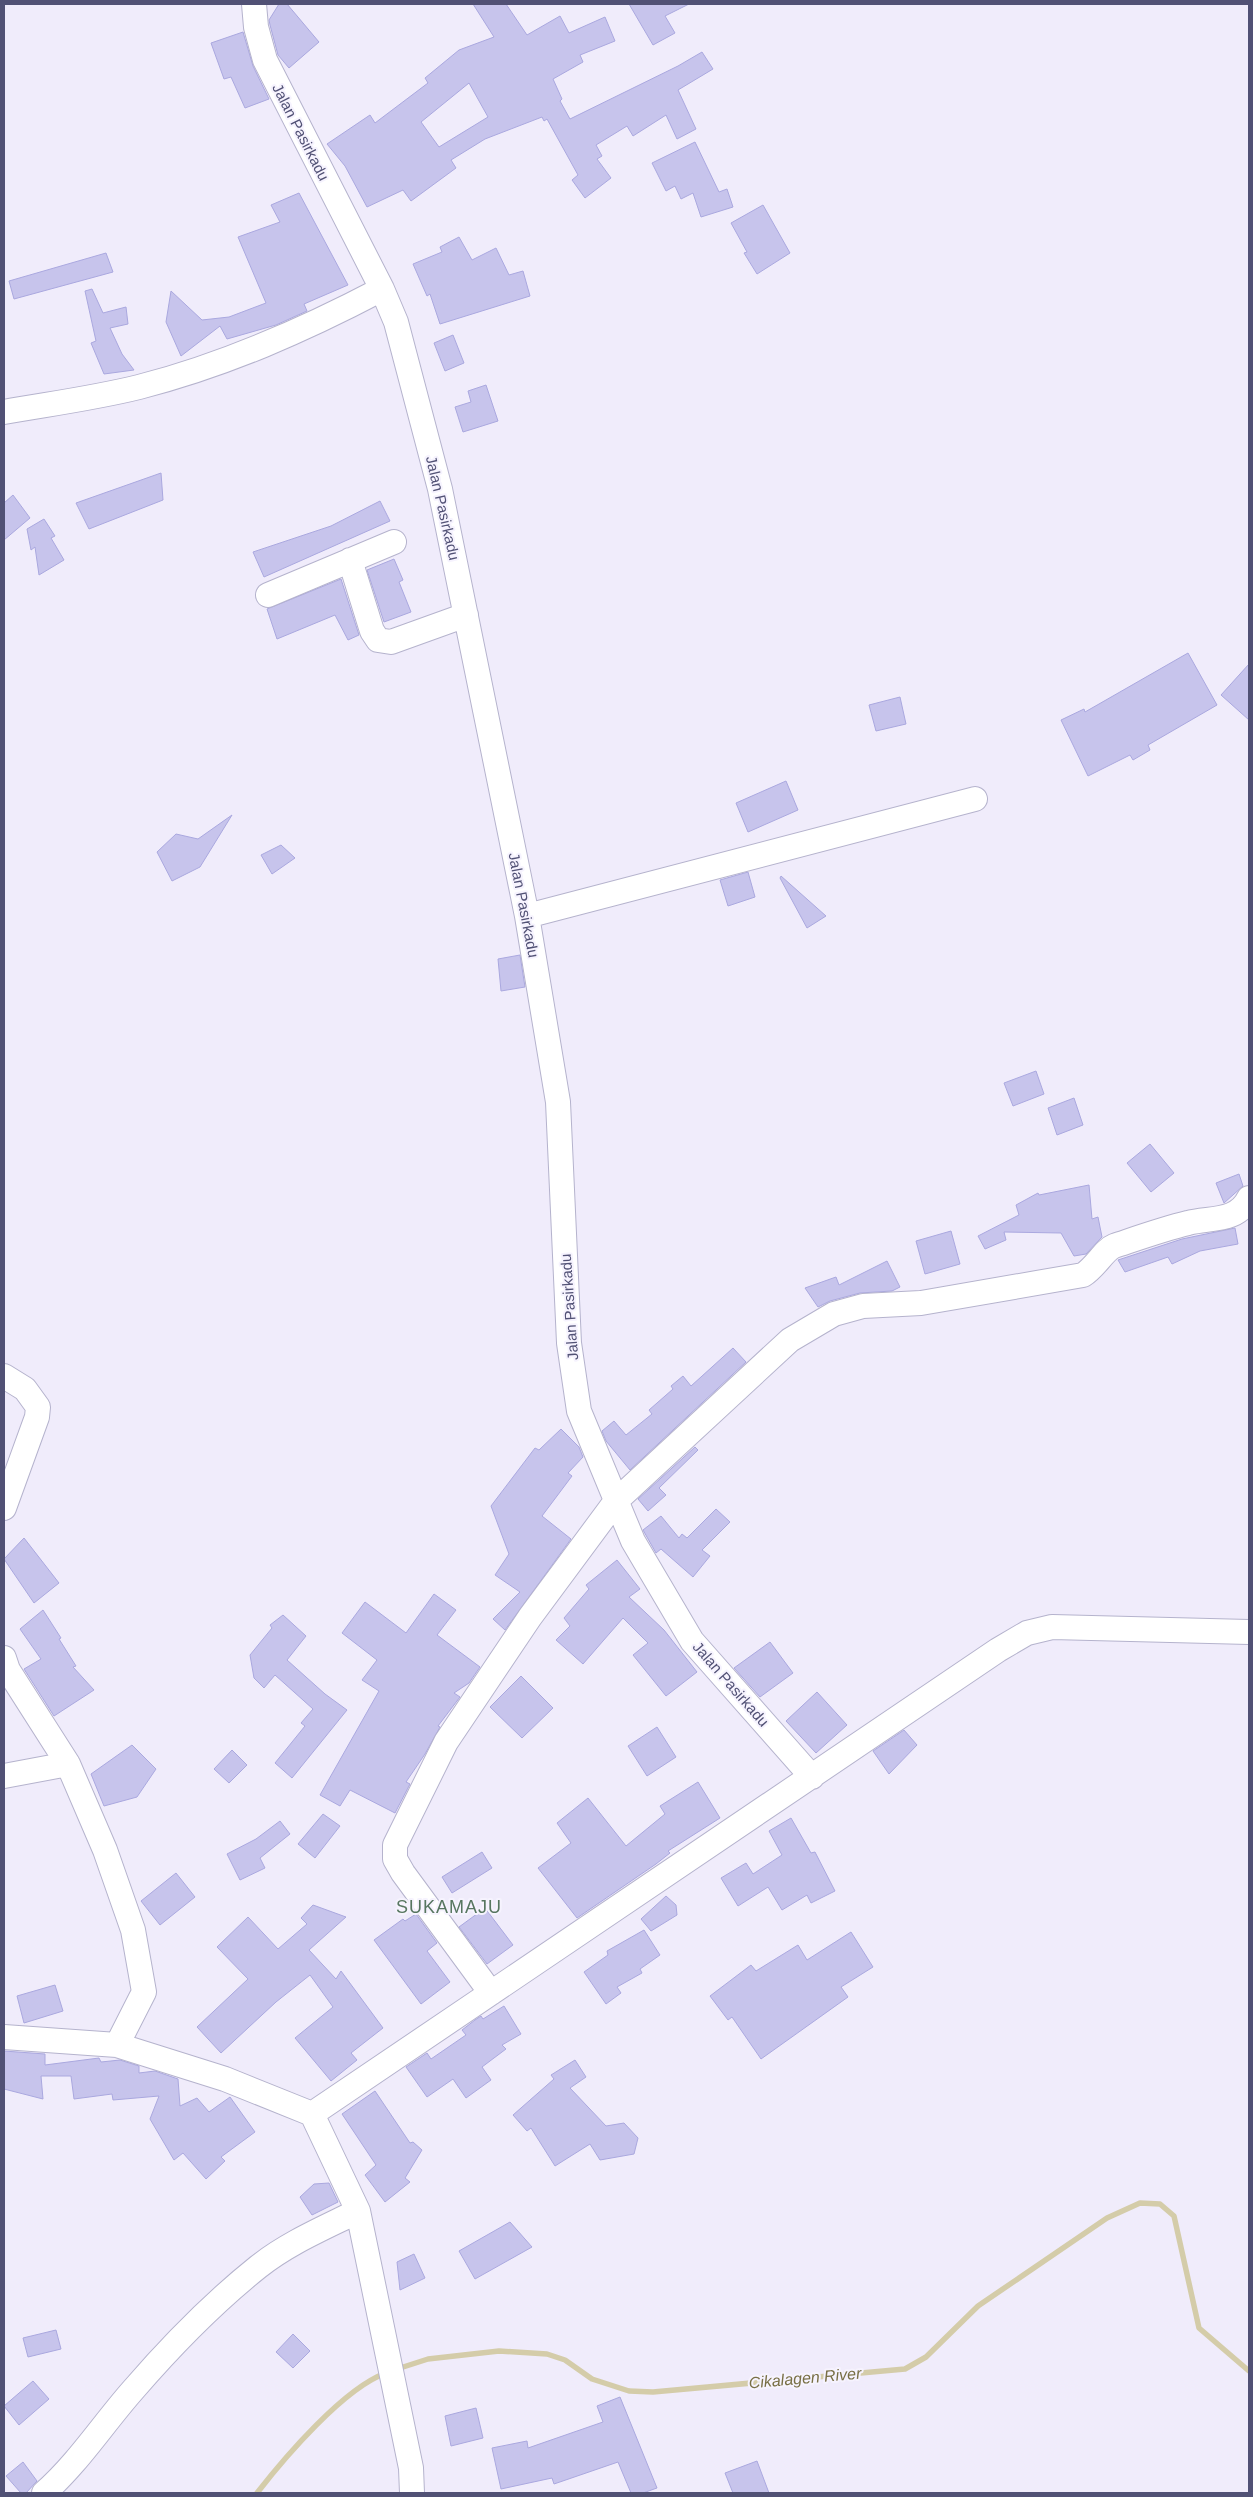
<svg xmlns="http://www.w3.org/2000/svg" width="1253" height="2497" font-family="Arial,sans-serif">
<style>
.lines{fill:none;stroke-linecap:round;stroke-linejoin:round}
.stream{stroke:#d4cca9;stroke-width:5.5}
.building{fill:#c7c4ec;stroke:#aaa8df;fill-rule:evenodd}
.minor-casing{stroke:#b5b3cd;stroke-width:26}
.minor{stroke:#fff;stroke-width:24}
.labels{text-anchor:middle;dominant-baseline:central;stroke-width:4;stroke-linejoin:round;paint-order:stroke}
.street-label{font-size:15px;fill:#515175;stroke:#f6f3fe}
.water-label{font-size:16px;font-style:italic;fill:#786f45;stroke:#f6f3fe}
.quarter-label{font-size:18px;letter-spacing:1px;fill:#577660;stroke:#f6f3fe}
</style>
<rect width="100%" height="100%" fill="#f0ecfb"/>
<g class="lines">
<path class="stream" d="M397,2369L428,2359L499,2351L547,2354L565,2360L592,2379L629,2391L653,2392L905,2369L926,2357L978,2306L1107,2218L1140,2203L1160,2204L1174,2216L1199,2328L1249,2371
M257,2493C285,2457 344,2388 386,2373"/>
</g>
<path class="building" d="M279,4H287L319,42L289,68L278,55L270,25L269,20Z
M473,4H506L527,35L560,16L569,33L605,17L615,41L580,55L583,62L553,79L562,99L560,101L570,119L678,66L702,52L713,69L678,90L696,129L677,139L666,115L633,136L627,126L596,145L602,156L597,159L611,178L585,198L572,180L578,175L547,119L544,121L542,117L485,139L451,160L456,168L411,201L403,190L367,207L345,166L327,144L370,115L375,123L428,83L425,78L459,50L494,37ZM469,83L488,117L439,147L421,122Z
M629,4H689L665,16L675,33L653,45Z
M243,32L253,66L269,99L245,108L231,77L224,79L211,43Z
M695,142L719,192L727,189L733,207L701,217L693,193L681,199L675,186L666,191L652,163Z
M299,193L348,285L304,304L307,311L276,325L227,339L220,326L181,356L166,322L171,291L202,320L229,317L266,303L238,237L280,222L271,205Z
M763,205L790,253L757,274L744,253L747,252L731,223Z
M459,237L472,260L496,248L509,275L523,271L530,296L440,324L430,294L427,296L413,264L442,252L440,247Z
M106,253L113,272L14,299L9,281Z
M92,289L103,313L126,307L128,324L110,328L122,354L134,370L104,374L91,343L96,341L85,291Z
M453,335L464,363L445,371L434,343Z
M486,385L498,421L463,432L455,407L471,402L468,391Z
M161,473L163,500L89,529L76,503Z
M13,495L30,518L4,540V503Z
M380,501L390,521L264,577L253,552L331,526Z
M44,519L55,536L51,538L64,560L39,575L35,547L31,550L27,529Z
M394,559L403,580L399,582L411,612L384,622L367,570Z
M341,579L359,635L348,640L335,615L277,639L267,609Z
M1188,653L1217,705L1148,745L1150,750L1133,760L1130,755L1088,776L1061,720L1084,709L1085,712Z
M1249,664V720L1221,695Z
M900,697L906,724L876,731L869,705Z
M786,781L798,810L748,832L736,803Z
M232,815L200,867L172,881L157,852L176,834L198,839Z
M281,845L295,858L272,874L261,855Z
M748,872L755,897L728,906L720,880Z
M781,876L826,916L807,928L780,878Z
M520,955L525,987L501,991L498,959Z
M1036,1071L1044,1094L1013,1106L1004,1083Z
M1074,1098L1083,1125L1057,1135L1048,1108Z
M1150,1144L1174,1173L1151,1192L1127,1163Z
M1239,1174L1243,1186L1224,1203L1216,1183Z
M1089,1185L1092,1219L1098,1217L1102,1237L1086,1254L1074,1256L1061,1233L1004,1232L1006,1240L985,1249L978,1236L1019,1215L1016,1205L1038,1193L1039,1195Z
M1235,1228L1238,1244L1200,1251L1172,1264L1168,1257L1125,1272L1118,1260L1182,1239Z
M951,1231L960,1264L925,1274L916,1241Z
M887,1261L900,1287L892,1291L860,1293L830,1301L818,1307L805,1288L836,1277L839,1285Z
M733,1348L746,1362L630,1470L606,1441L602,1431L614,1421L626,1435L652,1414L649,1410L673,1389L671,1386L683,1376L691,1386Z
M561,1429L579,1447L583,1457L568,1473L572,1476L542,1516L571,1539L505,1630L493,1619L520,1592L495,1575L509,1554L491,1506L535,1448L539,1450Z
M695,1447L698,1450L659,1488L666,1495L648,1511L638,1499Z
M716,1509L730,1522L702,1550L710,1556L693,1577L661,1549L656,1553L643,1530L661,1516L679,1538L682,1534L687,1538Z
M24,1538L59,1583L34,1603L4,1559Z
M617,1560L640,1589L629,1597L664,1630L697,1672L666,1696L633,1655L648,1643L623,1618L583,1664L556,1640L570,1626L564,1618L589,1589L586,1585Z
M434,1594L456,1610L437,1635L480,1667L469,1683L454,1693L460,1697L438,1726L440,1727L425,1754L406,1782L410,1784L395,1813L350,1790L340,1806L320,1795L379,1691L362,1680L377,1660L342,1633L365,1602L406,1633Z
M43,1610L61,1638L59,1639L76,1666L73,1667L94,1690L54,1716L24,1669L41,1659L20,1629Z
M283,1615L306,1636L287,1660L325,1694L347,1710L292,1778L275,1763L305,1726L301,1723L313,1709L275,1675L264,1688L254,1678L250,1655L272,1628L270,1625Z
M770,1642L793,1673L760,1697L734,1668Z
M521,1676L553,1708L522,1738L490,1707Z
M817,1692L847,1725L816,1753L786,1721Z
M657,1727L676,1757L647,1776L628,1746Z
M904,1730L917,1745L889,1774L873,1751Z
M132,1745L156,1769L137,1797L104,1806L91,1774Z
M232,1750L247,1765L229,1783L214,1769Z
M698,1782L720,1818L668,1851L670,1853L656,1864L577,1918L538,1868L571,1843L557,1823L588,1798L626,1846L665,1814L660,1806Z
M323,1814L340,1826L315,1858L298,1844Z
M791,1818L811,1853L815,1852L835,1891L811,1903L807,1895L782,1910L768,1887L738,1906L721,1878L746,1863L753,1874L782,1855L769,1831Z
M280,1821L290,1834L260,1858L265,1868L240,1880L227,1854L256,1839Z
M482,1852L492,1868L452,1893L442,1877Z
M176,1873L195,1897L160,1925L141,1901Z
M666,1896L676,1905L677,1915L651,1931L641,1919Z
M313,1905L346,1917L309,1950L336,1979L341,1971L383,2028L351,2053L357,2060L331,2081L295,2038L333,2007L310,1975L276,2002L221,2053L197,2027L248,1979L217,1947L248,1917L278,1949L307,1924L301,1918Z
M485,1908L513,1945L487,1964L459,1927Z
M416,1914L437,1943L427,1951L450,1982L421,2004L374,1940L403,1919L405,1921Z
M644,1930L660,1955L640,1969L642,1973L617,1987L621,1993L606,2004L584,1972L608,1955L607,1951Z
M851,1932L873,1967L841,1987L848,1997L761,2059L732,2017L728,2020L710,1996L751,1965L756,1971L798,1945L807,1960Z
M55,1985L63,2011L24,2023L17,1996Z
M504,2006L521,2034L502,2045L506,2049L482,2067L491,2080L466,2098L453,2079L427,2097L406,2067L427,2053L431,2059L466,2035L462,2030L475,2020L481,2016L483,2019Z
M4,2051L45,2054V2065L99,2058L101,2062L120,2060L139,2066V2073L155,2071L178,2079L180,2106L197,2098L209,2112L230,2097L255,2132L221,2157L225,2161L206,2179L183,2153L174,2160L150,2119L159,2096L113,2100L112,2094L74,2099L71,2076H41L43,2099L4,2089Z
M575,2060L586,2077L570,2088L606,2126L624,2123L638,2138L634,2154L600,2160L590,2144L555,2166L531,2128L527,2131L513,2115L554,2079L551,2075Z
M375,2091L410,2143L413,2142L422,2150L405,2178L410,2182L385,2202L365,2175L376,2165L342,2114Z
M329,2183L338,2202L312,2215L300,2197L314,2184Z
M510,2222L532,2247L475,2279L459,2251Z
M414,2254L425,2278L400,2290L397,2262Z
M56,2330L61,2349L28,2357L23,2338Z
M293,2334L310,2351L293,2368L276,2352Z
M33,2381L49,2399L19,2425L4,2406Z
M620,2397L657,2488L643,2493H631L618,2462L554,2484L552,2478L501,2489L492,2448L527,2441L528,2448L603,2422L597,2406Z
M476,2408L483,2438L451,2446L445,2416Z
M757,2461L769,2493H733L725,2473Z
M23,2462L37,2481L26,2493H21L6,2476Z"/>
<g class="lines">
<g class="minor-casing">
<path id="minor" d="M254,4L256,27L265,60L382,289L396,322L440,489L527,916L558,1102L569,1343L579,1411L633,1541L692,1641L812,1777
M4,412C49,404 95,398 139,387C225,365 304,330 382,289
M350,560L372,631L378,640L391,642L466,615
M268,595L394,542
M527,916L975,799
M4,1376L25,1389L38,1407L37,1417L4,1508
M4,1658L8,1670L68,1764
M4,1776L68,1764L105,1850L133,1930L144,1992L117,2045
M491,1993L403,1873L395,1859V1845L446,1742L530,1617L616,1501L790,1340L834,1314L863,1306L921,1303L1083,1275C1096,1267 1104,1250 1114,1246C1138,1238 1163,1229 1188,1223C1209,1217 1237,1223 1249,1198
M4,2037L117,2045L225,2079L312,2114L358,2211L411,2468L412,2493
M312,2114L998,1650L1027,1633L1052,1627L1249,1632
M44,2493C78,2463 103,2424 133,2390C171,2346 213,2303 258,2267C288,2243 324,2228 358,2211"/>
</g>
<use href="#minor" class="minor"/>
</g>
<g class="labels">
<g class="street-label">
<text transform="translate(301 132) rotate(63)">Jalan Pasirkadu</text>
<text transform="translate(443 508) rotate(77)">Jalan Pasirkadu</text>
<text transform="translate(524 905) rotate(79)">Jalan Pasirkadu</text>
<text transform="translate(569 1307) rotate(-94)">Jalan Pasirkadu</text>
<text transform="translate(731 1684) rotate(49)">Jalan Pasirkadu</text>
</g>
<g class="water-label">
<text transform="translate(805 2378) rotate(-5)">Cikalagen River</text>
</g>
<g class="quarter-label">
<text x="449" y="1907">SUKAMAJU</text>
</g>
</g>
<rect width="1253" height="2497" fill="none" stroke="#515175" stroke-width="10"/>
</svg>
